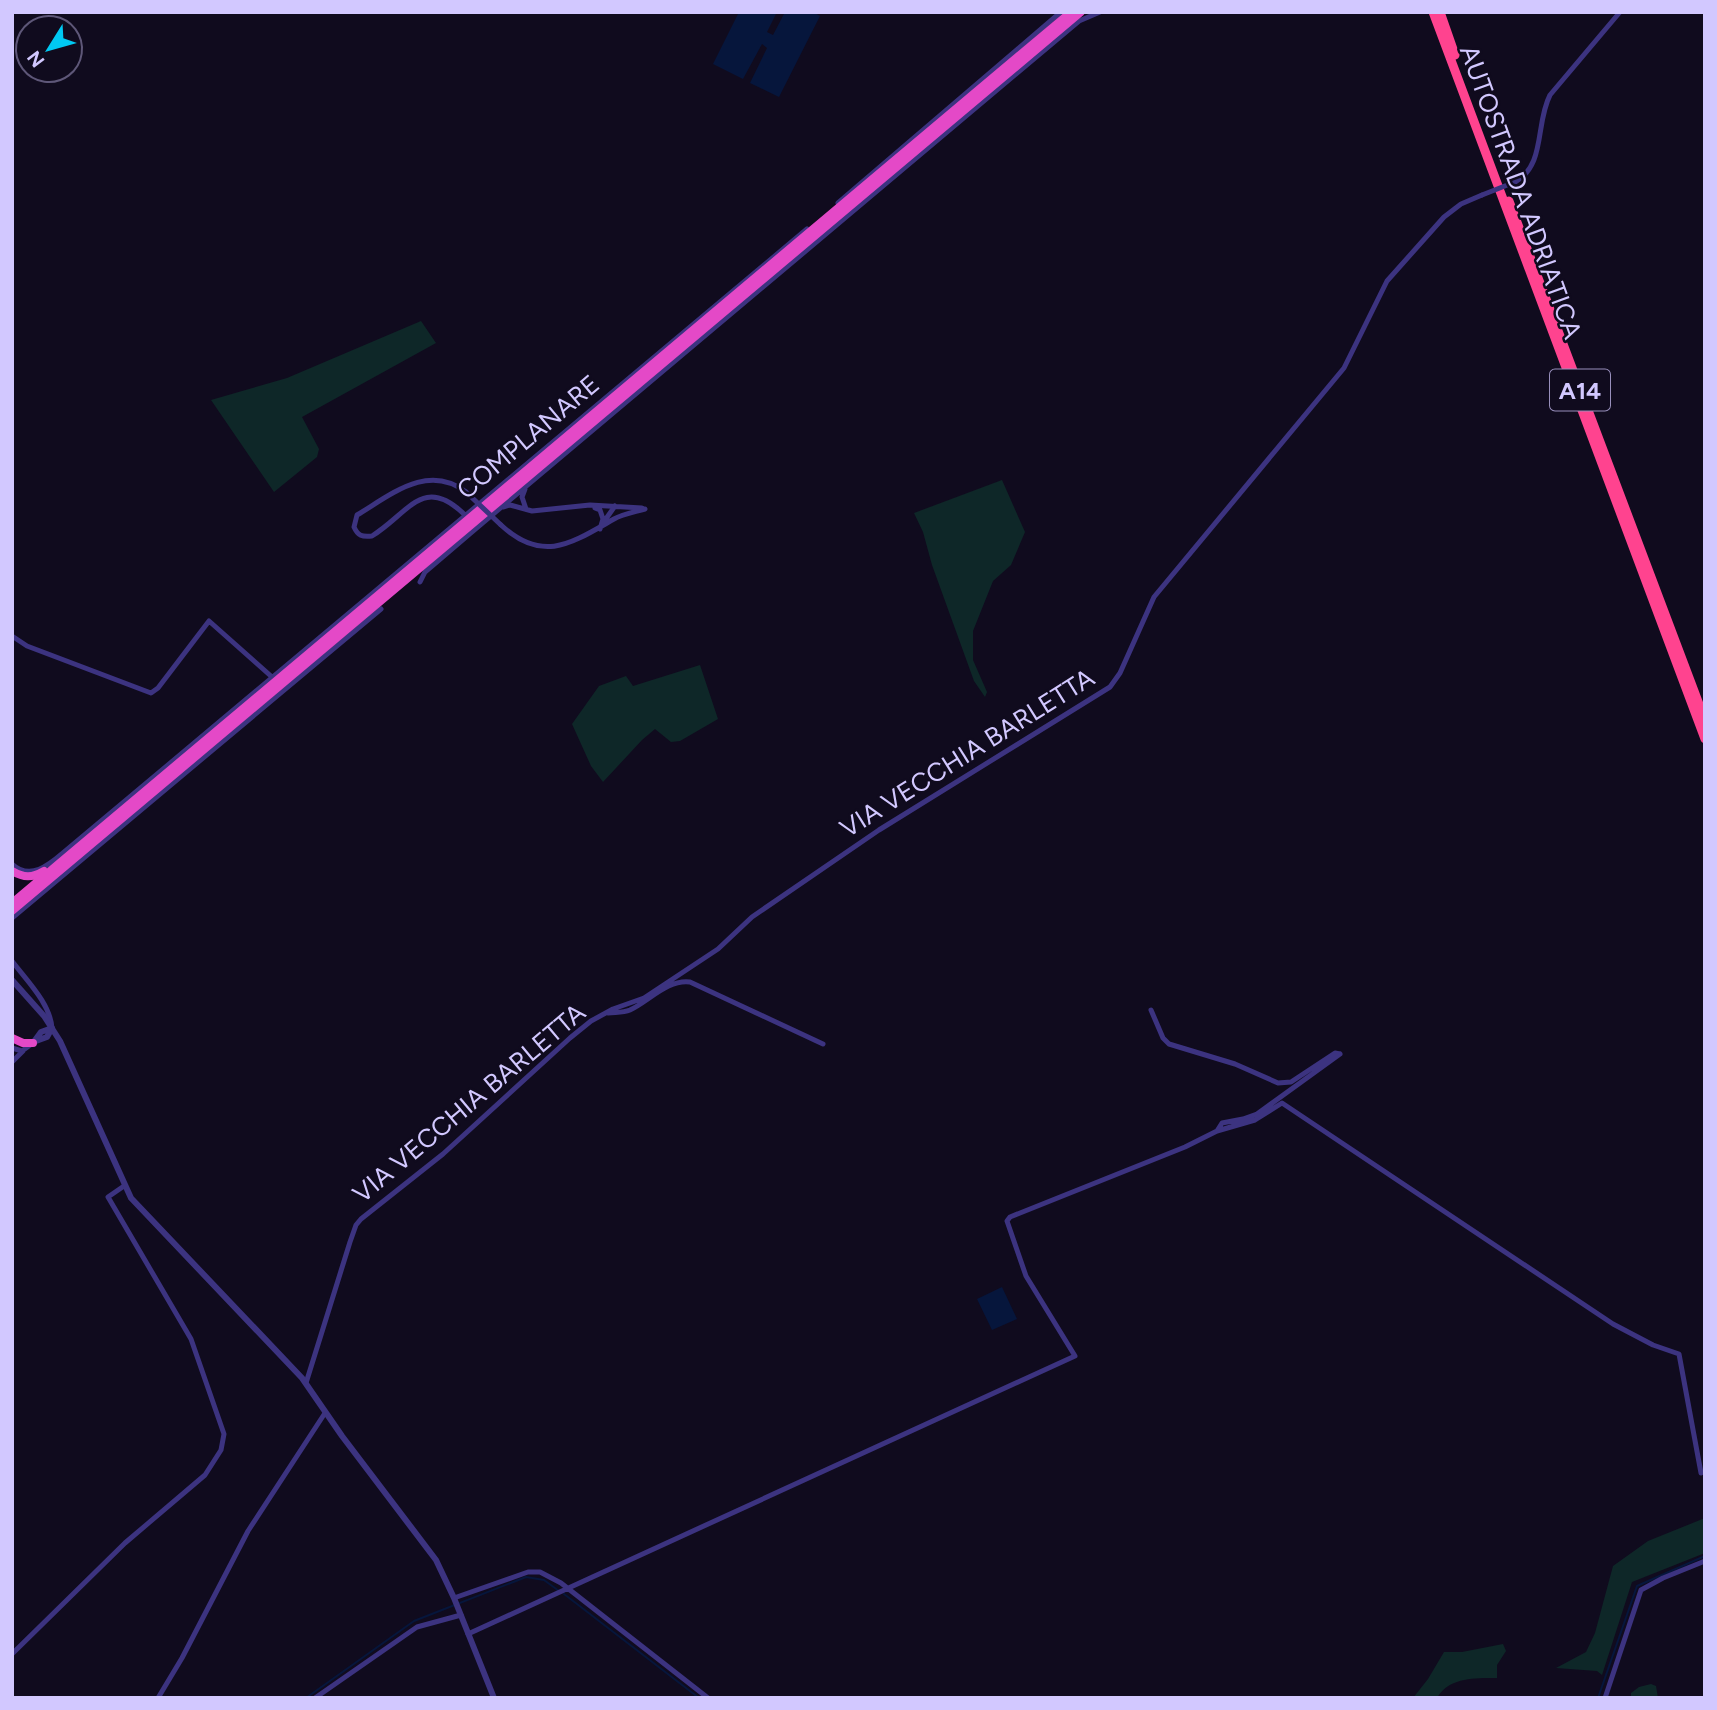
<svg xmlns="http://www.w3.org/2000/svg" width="1717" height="1710" font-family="Figtree,sans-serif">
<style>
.green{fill:#0e2728}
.water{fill:#06163c}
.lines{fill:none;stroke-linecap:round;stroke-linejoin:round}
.stream{stroke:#06163c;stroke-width:2}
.minor{stroke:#3c3380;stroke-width:5}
.tertiary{stroke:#3c3380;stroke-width:6}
.trunk{stroke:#e449c7;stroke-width:8}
.motorway{stroke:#ff438f;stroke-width:9}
.minor-bridge{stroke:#3c3380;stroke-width:5}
.labels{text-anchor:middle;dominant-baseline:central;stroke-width:5;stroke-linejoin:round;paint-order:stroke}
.shield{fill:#100b1e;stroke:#988fbc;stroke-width:2}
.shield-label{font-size:24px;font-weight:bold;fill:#d2c8ff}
.street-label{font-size:26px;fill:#d2c8ff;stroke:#100b1e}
</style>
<rect width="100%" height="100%" fill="#100b1e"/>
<path class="green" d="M421,321L436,343L302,417L319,449L317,457L274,492L211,400L287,378Z
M1002,480L1025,532L1011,565L993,581L973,631V660L987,692L985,697L974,681L932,565L923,532L914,513Z
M700,665L718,719L680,741L671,742L655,729L642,740L603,782L591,766L572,724L599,686L626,676L633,686Z
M1705,1518V1553L1632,1582L1602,1675L1597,1671L1556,1668L1586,1652L1595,1633L1613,1566L1648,1541Z
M1503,1644L1506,1651L1497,1665V1678C1475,1678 1449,1677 1437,1698H1413L1428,1679L1444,1652H1462Z
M1651,1684L1656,1686L1658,1698H1631V1693L1639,1687Z"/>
<path class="water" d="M739,12H777L767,32L773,35L785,12H813L820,16L779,97L750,83L767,48L762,44L743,79L713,64Z
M1002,1287L1017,1319L992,1330L977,1299Z"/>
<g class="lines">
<path class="stream" d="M564,1594L699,1698
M306,1698L414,1621L526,1577L544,1580L559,1591
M1598,1698L1637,1586L1705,1556"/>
<path class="minor" d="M1515,182C1546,165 1535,124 1550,95L1620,12
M838,203L1061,12
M525,489L522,497L526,509
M503,507L510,505L532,511L590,505L642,508
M595,508L600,510L603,519L600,529
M465,515C423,474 409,513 372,536C362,537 358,536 354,527L357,515C392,494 428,463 466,492
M603,523L615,506
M501,525C543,564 572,543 614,519C623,514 635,512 645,509
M420,582L425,572L473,531L1079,21L1100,12
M12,636L27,646L151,693L158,688L209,621L272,677
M12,864C30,881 49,865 63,853L807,229
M12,918L381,609
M12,961C27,981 50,1003 52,1028
M1151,1010L1163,1038L1169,1044L1235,1064L1278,1083L1291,1082L1335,1053L1340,1054
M608,1013C616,1012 623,1013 630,1010C649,1001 668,979 690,982L823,1044
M12,1048L22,1051L33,1043
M12,1062L23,1051
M1217,1131L1222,1123L1243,1119L1257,1114L1340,1054
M306,1383L350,1242L356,1225L361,1219L443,1154L570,1038L591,1021L613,1009L644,998L718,949L752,917L879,830L1110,687L1120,673L1154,597L1344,368L1387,281L1444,217L1461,204L1482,195
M454,1598L528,1572H540L561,1583L708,1698
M468,1634L1075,1356L1026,1276L1007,1221L1010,1217L1185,1147L1217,1131L1255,1120L1282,1103L1613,1324L1653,1345L1679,1354L1701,1473
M12,1654L125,1543L205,1475L221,1450L224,1434L191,1339L108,1197L124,1186
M158,1698L182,1658L248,1531L325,1413
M315,1698L417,1627L461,1615
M1605,1698L1641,1590L1663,1578L1705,1561"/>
<path class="tertiary" d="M12,980L44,1016L60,1041L131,1198L302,1378L342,1436L436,1560L454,1598L494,1698
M36,1041L47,1037L52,1028
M33,1043L41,1032L52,1028"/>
<path class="trunk" d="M12,871C24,878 32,878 44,871
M12,903L1071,12
M12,911L1081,12
M12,1038L23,1043H33"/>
<path class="motorway" d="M1433,12L1705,739
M1440,12L1455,55
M1509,201L1705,720"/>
<path class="minor-bridge" d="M1482,195L1515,182
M466,492L501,525"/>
</g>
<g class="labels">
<rect class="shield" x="1550" y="369.5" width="60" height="41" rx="5"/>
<g class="shield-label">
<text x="1580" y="390">A14</text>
</g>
<g class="street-label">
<text transform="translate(1521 192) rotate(70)">AUTOSTRADA ADRIATICA</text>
<text transform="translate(528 437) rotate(-40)">COMPLANARE</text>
<text transform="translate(967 753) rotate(-32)">VIA VECCHIA BARLETTA</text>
<text transform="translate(469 1103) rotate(-40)">VIA VECCHIA BARLETTA</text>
</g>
</g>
<rect width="1717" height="1710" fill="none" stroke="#d2c8ff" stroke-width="28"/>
<g transform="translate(49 49) rotate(233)"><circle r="33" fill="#100b1e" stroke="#5e5778" stroke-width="2"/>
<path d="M0-5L12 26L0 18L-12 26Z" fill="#00c9f3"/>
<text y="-10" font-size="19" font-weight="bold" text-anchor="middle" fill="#d2c8ff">N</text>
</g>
</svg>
